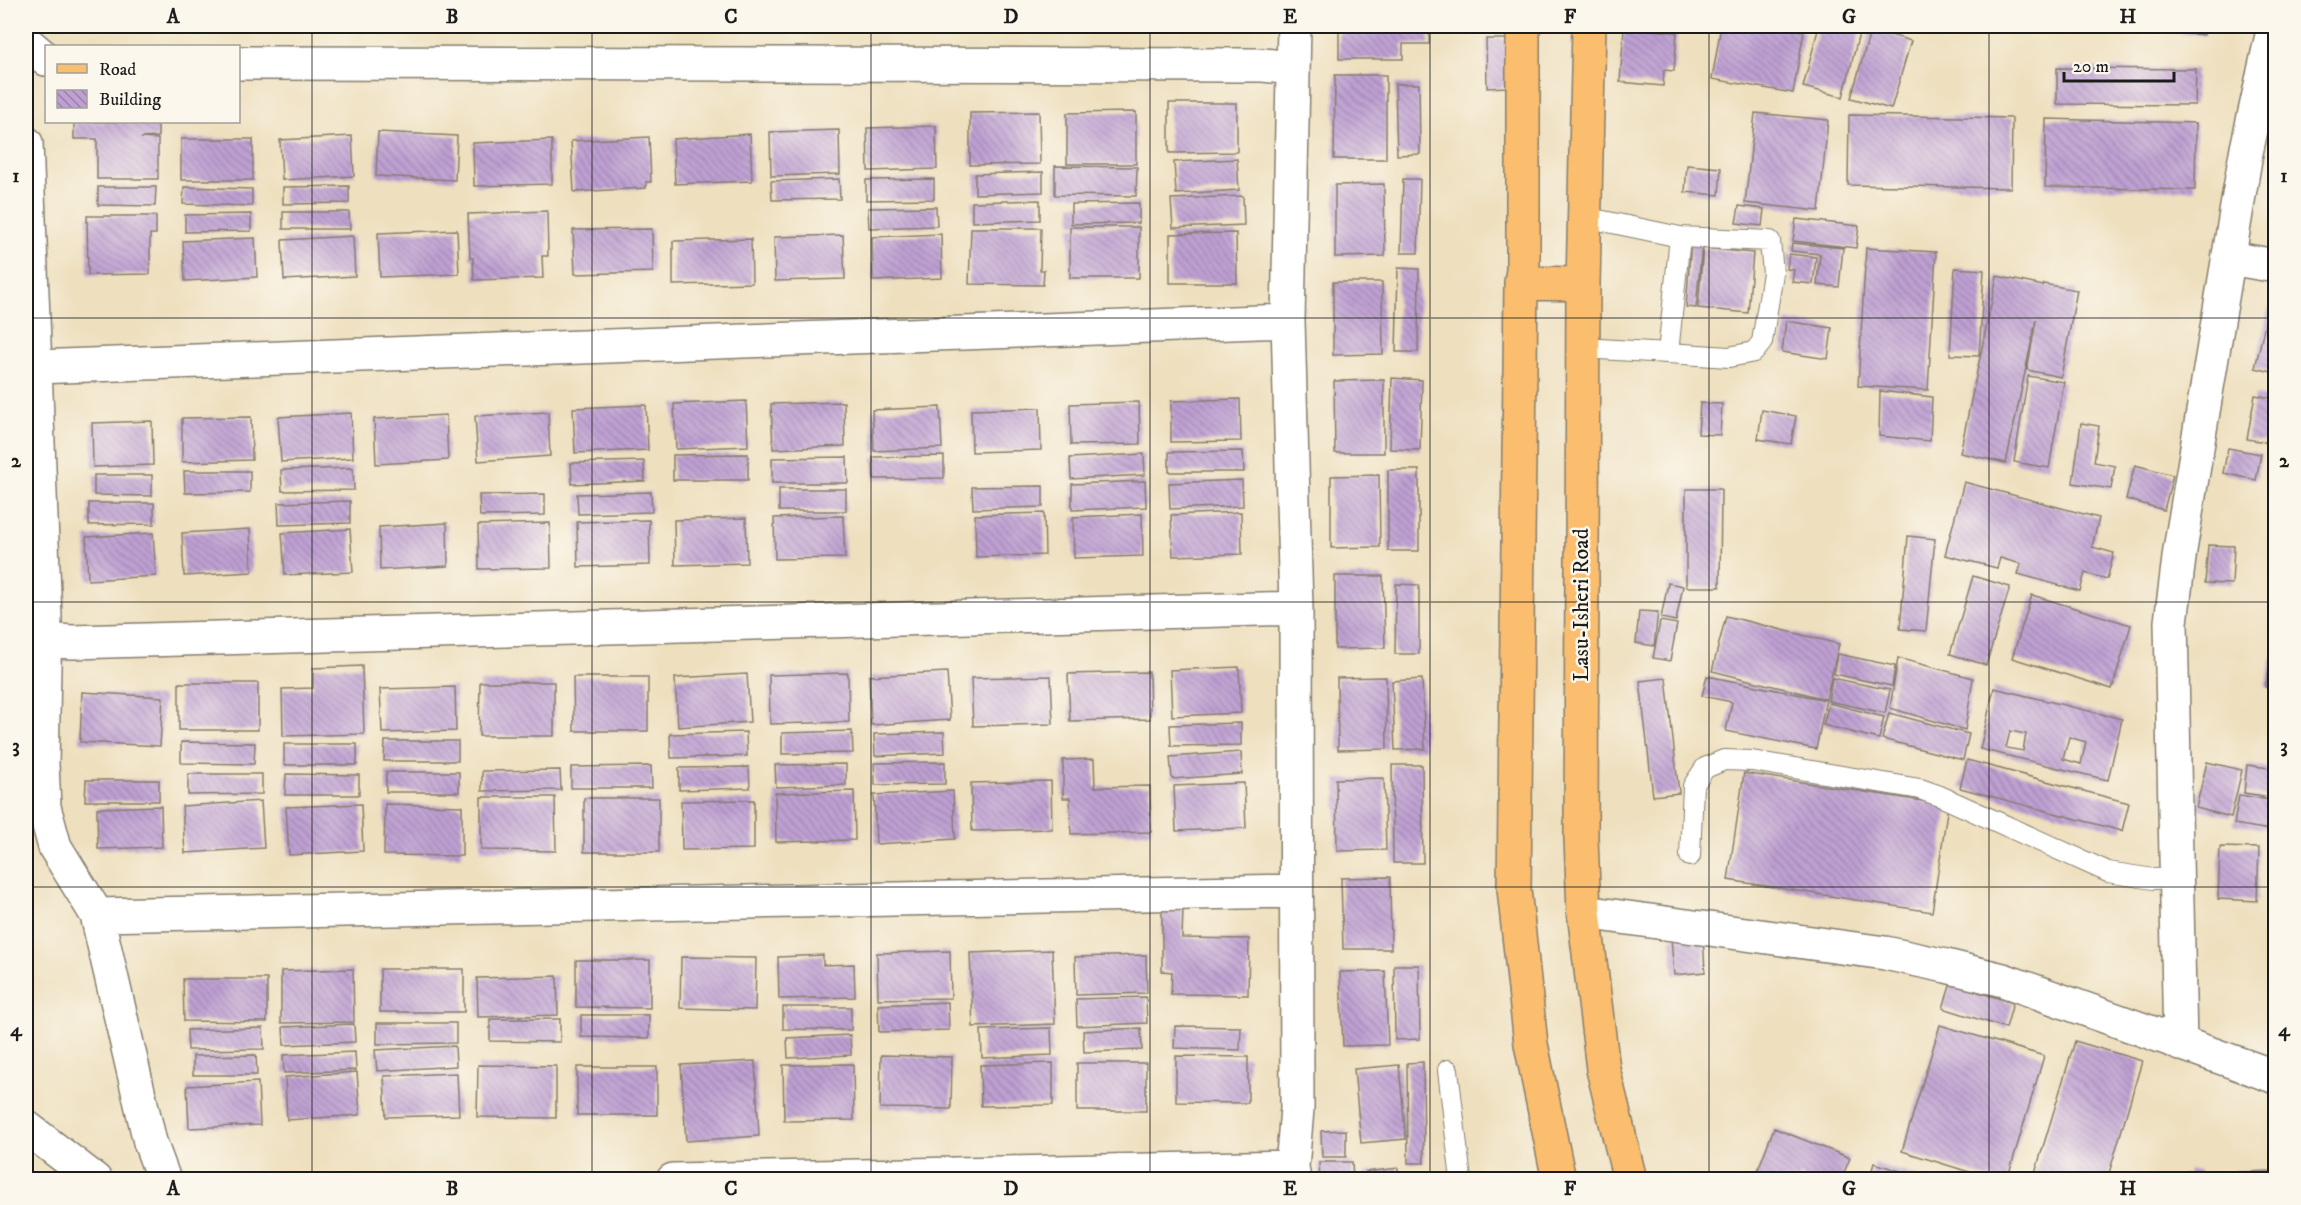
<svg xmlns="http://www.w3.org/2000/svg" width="2301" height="1205" font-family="'IM FELL DW Pica',serif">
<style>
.building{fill:url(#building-back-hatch);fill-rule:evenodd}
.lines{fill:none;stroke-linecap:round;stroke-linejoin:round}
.service-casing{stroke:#857e6d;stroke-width:22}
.minor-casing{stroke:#857e6d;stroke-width:36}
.primary-casing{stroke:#857e6d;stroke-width:36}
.service{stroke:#fff;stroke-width:20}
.minor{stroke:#fff;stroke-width:33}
.primary{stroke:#fbbd6e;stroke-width:33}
.grid{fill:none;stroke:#1c1c1c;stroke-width:1.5;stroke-opacity:0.55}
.labels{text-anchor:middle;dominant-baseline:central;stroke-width:5;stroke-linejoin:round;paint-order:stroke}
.street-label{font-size:22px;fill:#1c1c1c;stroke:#fbf7ec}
.neatline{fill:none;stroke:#1c1c1c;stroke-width:2}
.grid-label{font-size:20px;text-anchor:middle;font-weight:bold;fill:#1c1c1c}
</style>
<defs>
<pattern id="building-back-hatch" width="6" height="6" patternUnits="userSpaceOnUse" patternTransform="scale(1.5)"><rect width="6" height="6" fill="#bfa0d3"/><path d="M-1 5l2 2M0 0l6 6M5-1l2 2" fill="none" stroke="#9a82aa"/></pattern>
</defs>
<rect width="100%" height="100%" fill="#fbf7ec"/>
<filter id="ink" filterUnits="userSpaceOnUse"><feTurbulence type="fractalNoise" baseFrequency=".0167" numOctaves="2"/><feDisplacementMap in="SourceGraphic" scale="12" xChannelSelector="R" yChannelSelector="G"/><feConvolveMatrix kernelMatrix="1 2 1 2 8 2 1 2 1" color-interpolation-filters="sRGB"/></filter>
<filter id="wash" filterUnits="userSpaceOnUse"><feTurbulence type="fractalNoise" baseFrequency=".008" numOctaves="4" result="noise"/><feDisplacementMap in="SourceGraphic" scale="24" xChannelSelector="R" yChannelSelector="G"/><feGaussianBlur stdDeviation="1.35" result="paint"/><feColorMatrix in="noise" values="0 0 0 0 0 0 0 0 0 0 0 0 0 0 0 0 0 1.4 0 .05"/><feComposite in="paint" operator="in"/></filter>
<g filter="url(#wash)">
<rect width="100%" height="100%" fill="#eedfbe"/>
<g id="blocks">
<path class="building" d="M1339,26H1429V44H1403V59H1339Z
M1721,26H1772L1804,31L1793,93L1712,79Z
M1819,26H1861L1843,97L1803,87Z
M2109,26H2204V35L2108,27Z
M1624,28L1677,32L1674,71L1664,70L1663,86L1620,82Z
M1871,29L1911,41L1891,109L1851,98Z
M1486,39H1507V87L1487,88Z
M2057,68L2196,69L2195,105L2057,104Z
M1335,75H1386V159H1334Z
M1395,84H1419L1420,154L1397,155Z
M1169,103H1237V152L1169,153Z
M1039,112L1040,164L970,165V113Z
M1136,112V164H1067V113Z
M1755,113L1828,120L1819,211L1745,203Z
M1849,115L2012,118L2011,188L1848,185Z
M2046,119L2196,123L2195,190L2045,187Z
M74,122H158V137L141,138L158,139V179H97V139H74Z
M936,126L937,169L868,171L867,128Z
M839,130L840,174L771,176L770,132Z
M378,132L457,136L455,180L376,176Z
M750,134L752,181L675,184L673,139Z
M352,136L354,176L282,180L280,140Z
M649,137L651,182H646V188L574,192L571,141Z
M181,139H253V180H181Z
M552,140V184L474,186L473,143Z
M1237,159L1239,190L1176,194L1174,162Z
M1687,165L1721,168L1719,195L1685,192Z
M1055,166L1137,167L1136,196L1055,195Z
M1043,172V192L975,194V174Z
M839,179L840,199L772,200L771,181Z
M934,179V199L866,200V180Z
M1403,179H1420L1418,253H1401Z
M1384,184L1385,256L1335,257V185Z
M349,186V203L283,204V187Z
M98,187H156L155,206L98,205Z
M184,187L252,189V206L183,204Z
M1243,196L1244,225L1173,228L1171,199Z
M1040,200V220L972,222V202Z
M1139,203V223L1071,224V204Z
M1739,206L1764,209L1762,226L1736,223Z
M936,207L937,226L869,228L868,208Z
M547,211L548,256H542L543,278L474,280L473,258H470L468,214Z
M283,212H349L350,229H283Z
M251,214V231L185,232V215Z
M87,216H156V234H150V274L88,275Z
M1796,219L1859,226L1856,248L1793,241Z
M1070,227H1139V278H1070Z
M971,228H1041L1040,270H1044L1043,285L969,284Z
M652,229L653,272L575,274L573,230Z
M457,230L459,274L380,277L378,233Z
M1236,233L1237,283H1170V234Z
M941,234L942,278L873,281L872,237Z
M843,235L845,279L775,281L774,237Z
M353,236L355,276L284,280L282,240Z
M255,238L257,277L185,281L183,241Z
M751,239L752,283L673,285V241Z
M1691,243L1702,244L1696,308L1686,307Z
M1792,243L1843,248L1839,287L1817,285L1820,254L1791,251Z
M1703,248L1753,253L1748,313L1698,308Z
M1866,248L1936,252L1928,390L1858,386Z
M1789,254L1816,257L1813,284L1792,282L1794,270L1787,269Z
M1398,268L1419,269L1418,352H1396Z
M1955,268L1984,270L1979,356L1950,355Z
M1997,276L2043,286L2044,284L2077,290L2061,377L2027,370L2036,320L2006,463L1960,453Z
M1333,282H1382L1383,354L1333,355Z
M2269,307L2276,309V373L2255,368Z
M1786,321L1832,328L1828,359L1782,352Z
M2028,376L2064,382L2049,468L2014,462Z
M1392,378L1422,380L1420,450L1390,449Z
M1384,380V453H1335L1334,381Z
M1880,391L1932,397L1930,441L1879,436Z
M2255,395L2276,399V444L2247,439Z
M1240,399L1241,441L1171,442V401Z
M746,401L748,446L676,449L674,404Z
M844,402L845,446L773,449L771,404Z
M1139,402L1140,444L1071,445L1070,404Z
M1700,403L1722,404L1720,435L1698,434Z
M646,405L648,450L575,453L573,408Z
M940,407L942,448L874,451L872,410Z
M1040,408L1041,450L972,452L971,410Z
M1762,410L1796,416L1791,444L1758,439Z
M548,412L550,456L478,461L475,416Z
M351,413L353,458L281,462L278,417Z
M446,415L448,460L376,464L374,419Z
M251,417L252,460L182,462V418Z
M152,421L153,465L93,467L92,423Z
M2081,423L2099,426L2094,462L2115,466L2111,489L2073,483Z
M2228,448L2261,454L2256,480L2223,473Z
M1243,451L1244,472H1169V452Z
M748,454V480H673V455Z
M1144,454L1145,475L1071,479L1070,458Z
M944,456V478L874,479L873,457Z
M847,457L848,483H772V458Z
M644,461L645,481L572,484L571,463Z
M2135,465L2173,475L2164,510L2126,499Z
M353,468L354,490L282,491L281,470Z
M1388,470H1419V551H1388Z
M184,471H250V492L185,493Z
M94,475H152V496L94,495Z
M1379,475L1380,547L1331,548V476Z
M1242,480L1243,506L1170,509L1169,483Z
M1145,481L1146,507L1072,510V484Z
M1964,482L2099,518L2092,547L2114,553L2107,579L2085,573L2080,591L2018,574L2021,564L2000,558L1997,568L1945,555Z
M1043,486V507L973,509L972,487Z
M779,489H846V511H779Z
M1686,489H1721L1720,587H1686Z
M651,492L652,512L578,514L577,494Z
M545,494V515L480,516L479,495Z
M350,501V523L279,525L278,503Z
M89,503H154V524L89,525Z
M1241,512L1242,554L1173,556L1171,515Z
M1044,513L1045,555L976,557L975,515Z
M1142,514L1143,556L1074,558L1073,517Z
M843,516L845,558L775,559L774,518Z
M746,518L747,563L675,565L674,520Z
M649,520L650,565L578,567L577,522Z
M447,523L448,566L380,570L379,527Z
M550,523L551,568L479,569L478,525Z
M250,529L252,572L184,576L182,533Z
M350,529L353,572L285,575L282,533Z
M153,533L156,576L88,580L86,537Z
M1908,536L1935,539L1926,631L1900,629Z
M2208,545L2234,546L2232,584L2205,583Z
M1335,576H1383L1385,648L1335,649Z
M1973,576L2010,587L1986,665L1950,654Z
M1668,583L1683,586L1676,621L1661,618Z
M1396,584L1419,585V654H1395Z
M2032,595L2131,625L2112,689L2012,658Z
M1639,611L1658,612L1654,646L1636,643Z
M1726,616L1839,644L1826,699L1712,671Z
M1660,621L1677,624L1670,661L1653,658Z
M1838,654L1895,666L1892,686L1834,674Z
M2273,656L2276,657V689L2265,687Z
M1898,658L1973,678L1965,730L1890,708Z
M362,666L364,734L283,736L282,689L313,688V668Z
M1239,667L1241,713L1172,716L1170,670Z
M947,672L950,720L871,725L869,676Z
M1149,672L1150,719L1070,721L1068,674Z
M848,673L849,722L770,724L769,675Z
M747,674L750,722L678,727L675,678Z
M1051,676L1053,724L973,726L971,678Z
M1707,676L1826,700L1816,749L1726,731L1732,702L1702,696Z
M573,677H648V731H574Z
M1386,677L1387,749L1338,750L1337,678Z
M1666,678L1679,793L1653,796L1640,681Z
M1832,678L1890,690L1885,713L1828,701Z
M1422,679L1425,749L1395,750L1392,681Z
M480,682H554V736H479Z
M179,683H258V730H179Z
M455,687L456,731L382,733L380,689Z
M1994,688L2122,719L2108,780L1980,749ZM2010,731L2026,734L2023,751L2006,748ZM2069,737L2086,742L2081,764L2063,759Z
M82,692L163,697L160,746L80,742Z
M1829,703L1884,717L1879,739L1823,725Z
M1889,713L1969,734L1963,760L1882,739Z
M1241,723V745L1171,746L1170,725Z
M852,731L853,753L782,754V733Z
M746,732L747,756L671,758L670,734Z
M944,732L945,753L875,756L874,734Z
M385,741H458V761H384Z
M181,742L255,743L254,764L181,763Z
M284,744H357V765H284Z
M1241,752L1242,774L1172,779L1170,757Z
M1094,759L1095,787L1150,786L1151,832L1071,834L1070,798H1063V760Z
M1967,760L2129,803L2122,831L1960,788Z
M945,762V784L875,785L874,763Z
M2207,762L2242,770L2231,817L2196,808Z
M846,764V785L776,787L775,765Z
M1392,765H1422L1423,863H1393Z
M2247,765L2276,769V798L2244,793Z
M651,766L652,788H571V767Z
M749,767L750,788L679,790V768Z
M560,770L561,790L482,791V771Z
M386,772H459V792H386Z
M1744,773L1948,805L1932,912L1728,880Z
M188,774H262V794L188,795Z
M286,774L359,775V795H285Z
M1384,778L1386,850L1337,851L1336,779Z
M86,780H159V801H85Z
M1051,781L1052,829L972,831L971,783Z
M1244,783L1246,828L1176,831L1174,786Z
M854,791L855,840L776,842L775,793Z
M953,791L955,839L876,844L874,795Z
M2239,795L2276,801V831L2234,824Z
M481,797H555L556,851L481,850Z
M584,798H659V852H584Z
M754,800V849L682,850L681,801Z
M261,801L264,848L185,853L182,806Z
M361,804L363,851L289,855L286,807Z
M385,804L462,806V856L384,855Z
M161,806L162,847L98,849L97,808Z
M2220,847L2259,848L2257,901L2218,899Z
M1390,877L1391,949H1343L1341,878Z
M1162,909H1183L1182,938L1249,939L1248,995L1171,994L1172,972L1162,971Z
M1703,935L1705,972L1674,975L1671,938Z
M1052,950L1055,1024L973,1027L970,953Z
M950,951L951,998L878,999L877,953Z
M823,955V965L854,964L855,997L779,999L778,957Z
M1146,955L1147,993L1076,995L1075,957Z
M681,957L756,958L755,1010L680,1008Z
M576,960H650V1008L576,1007Z
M1394,965H1419L1420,1039L1395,1040Z
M353,969L354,1022L281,1023V971Z
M380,969H464V1012H380Z
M1385,971L1388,1045L1343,1046L1340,972Z
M557,976L558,1015L478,1017L477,978Z
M183,979H267V1022L184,1021Z
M1951,983L2013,1003L2006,1028L1943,1008Z
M1146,997L1147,1023L1077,1026L1076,999Z
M948,1002L949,1030L879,1032L878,1005Z
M783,1007H851V1030L783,1029Z
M581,1015H649V1038L581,1037Z
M490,1019H560V1042L490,1041Z
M377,1023H456V1043L377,1044Z
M354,1024L355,1042L284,1045L283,1027Z
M1940,1025L2044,1056L2007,1180H1995L1902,1151Z
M1175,1026L1241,1027L1240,1050L1174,1048Z
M263,1028L264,1049L188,1050L187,1030Z
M1051,1028L1052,1055L982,1058L981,1030Z
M1141,1028L1142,1050L1084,1052L1083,1031Z
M850,1035L851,1055L788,1058L787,1038Z
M2075,1041L2142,1061L2107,1180H2033Z
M455,1046L456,1066L377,1071L375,1050Z
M355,1052L356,1070L284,1073L283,1055Z
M256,1055L257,1075H193V1056Z
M881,1055L952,1057L951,1109L880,1108Z
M1176,1056L1248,1057V1103L1176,1102Z
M755,1061L759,1136L686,1141L681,1065Z
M1423,1062L1424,1163H1408L1407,1063Z
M1053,1063V1105L981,1106L980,1065Z
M1077,1063H1146V1111H1077Z
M853,1064L854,1120L784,1121L783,1065Z
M478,1065L556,1066V1118L477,1117Z
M1399,1065L1406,1139L1361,1143L1354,1069Z
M577,1067H657V1115H577Z
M357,1072L360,1115L287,1120L285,1077Z
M457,1073L459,1115L386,1117L384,1076Z
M258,1082L260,1125L189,1128L187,1086Z
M1774,1128L1850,1158L1841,1180H1807L1800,1176L1798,1180H1754Z
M1346,1130V1157H1322L1321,1131Z
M1319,1162H1352L1353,1180H1320Z
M1874,1163L1926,1179V1180H1869Z
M1398,1168L1399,1180H1367L1366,1172Z
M2188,1170H2200V1180H2188Z
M2274,1171L2275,1180H2204L2203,1173Z"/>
</g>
</g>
<g filter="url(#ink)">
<use href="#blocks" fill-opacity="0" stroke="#857e6d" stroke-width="1.5"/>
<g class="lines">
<g class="service-casing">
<path id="service" d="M1582,348L1668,353L1680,237L1584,217
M1668,353L1729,357L1754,352L1762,342L1773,273L1770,241L1680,237
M1690,856L1693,786L1705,768L1724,760L1752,761L1920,789L1940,796L2108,872L2153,879L2178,878
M1448,1070L1461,1180"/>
</g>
<g class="minor-casing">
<path id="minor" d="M1294,26L1288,321L1296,608L1297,1109L1292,1167L1294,1180
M26,42L46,59
M238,63L1263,65L1293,68
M26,143L45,618L42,764L44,807L55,847L97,915L150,1142L164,1180
M2229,258L2276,266
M35,367L1288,321
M44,640L72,642L1296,608
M1584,912L1885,953L1946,966L2003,980L2276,1077
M97,915L1296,891
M2180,1044L2171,622L2180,550L2246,153L2274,26
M26,1127L95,1180
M673,1180L1292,1167"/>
</g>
<g class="primary-casing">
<path id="primary" d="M1523,26V270L1521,283L1514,889L1531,1044L1559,1180
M1589,26L1583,284L1581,838L1584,912L1603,1069L1630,1180
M1521,283L1583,284"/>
</g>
<use href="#service" class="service"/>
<use href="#minor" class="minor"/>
<use href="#primary" class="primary"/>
</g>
</g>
<path class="grid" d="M312,26V1180M592,26V1180M871,26V1180M1150,26V1180M1430,26V1180M1709,26V1180M1989,26V1180M26,318H2276M26,602H2276M26,887H2276"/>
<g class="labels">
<g class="street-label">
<text transform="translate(1581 605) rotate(-90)">Lasu-Isheri Road</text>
</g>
</g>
<rect width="2301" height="1205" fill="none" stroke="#fbf7ec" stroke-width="66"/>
<rect x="45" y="45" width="195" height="78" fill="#fbf7ec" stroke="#a29f99" stroke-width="1.5"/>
<rect x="57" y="64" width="30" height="9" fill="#fbbd6e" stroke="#a29f99" stroke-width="1.5"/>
<text x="99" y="75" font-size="18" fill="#1c1c1c">Road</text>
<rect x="57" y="90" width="30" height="18" fill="url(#building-back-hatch)" stroke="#a29f99" stroke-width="1.5"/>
<text x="99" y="105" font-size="18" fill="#1c1c1c">Building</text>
<path d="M2064 72v9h110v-9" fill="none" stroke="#1c1c1c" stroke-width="3"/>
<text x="2073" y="72" font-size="18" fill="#1c1c1c" stroke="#fbf7ec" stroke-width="4.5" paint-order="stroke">20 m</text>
<rect x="33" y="33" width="2235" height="1139" class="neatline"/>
<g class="grid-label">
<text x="173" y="23">A</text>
<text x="452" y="23">B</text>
<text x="731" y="23">C</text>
<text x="1011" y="23">D</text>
<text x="1290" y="23">E</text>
<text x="1570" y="23">F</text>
<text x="1849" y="23">G</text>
<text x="2128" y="23">H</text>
<text x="16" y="182">1</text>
<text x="2284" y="182">1</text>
<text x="16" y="467">2</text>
<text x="2284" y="467">2</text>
<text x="16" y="752">3</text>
<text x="2284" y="752">3</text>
<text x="16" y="1036">4</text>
<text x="2284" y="1036">4</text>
<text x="173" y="1195">A</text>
<text x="452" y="1195">B</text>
<text x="731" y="1195">C</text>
<text x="1011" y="1195">D</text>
<text x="1290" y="1195">E</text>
<text x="1570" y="1195">F</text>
<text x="1849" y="1195">G</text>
<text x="2128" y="1195">H</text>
</g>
</svg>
